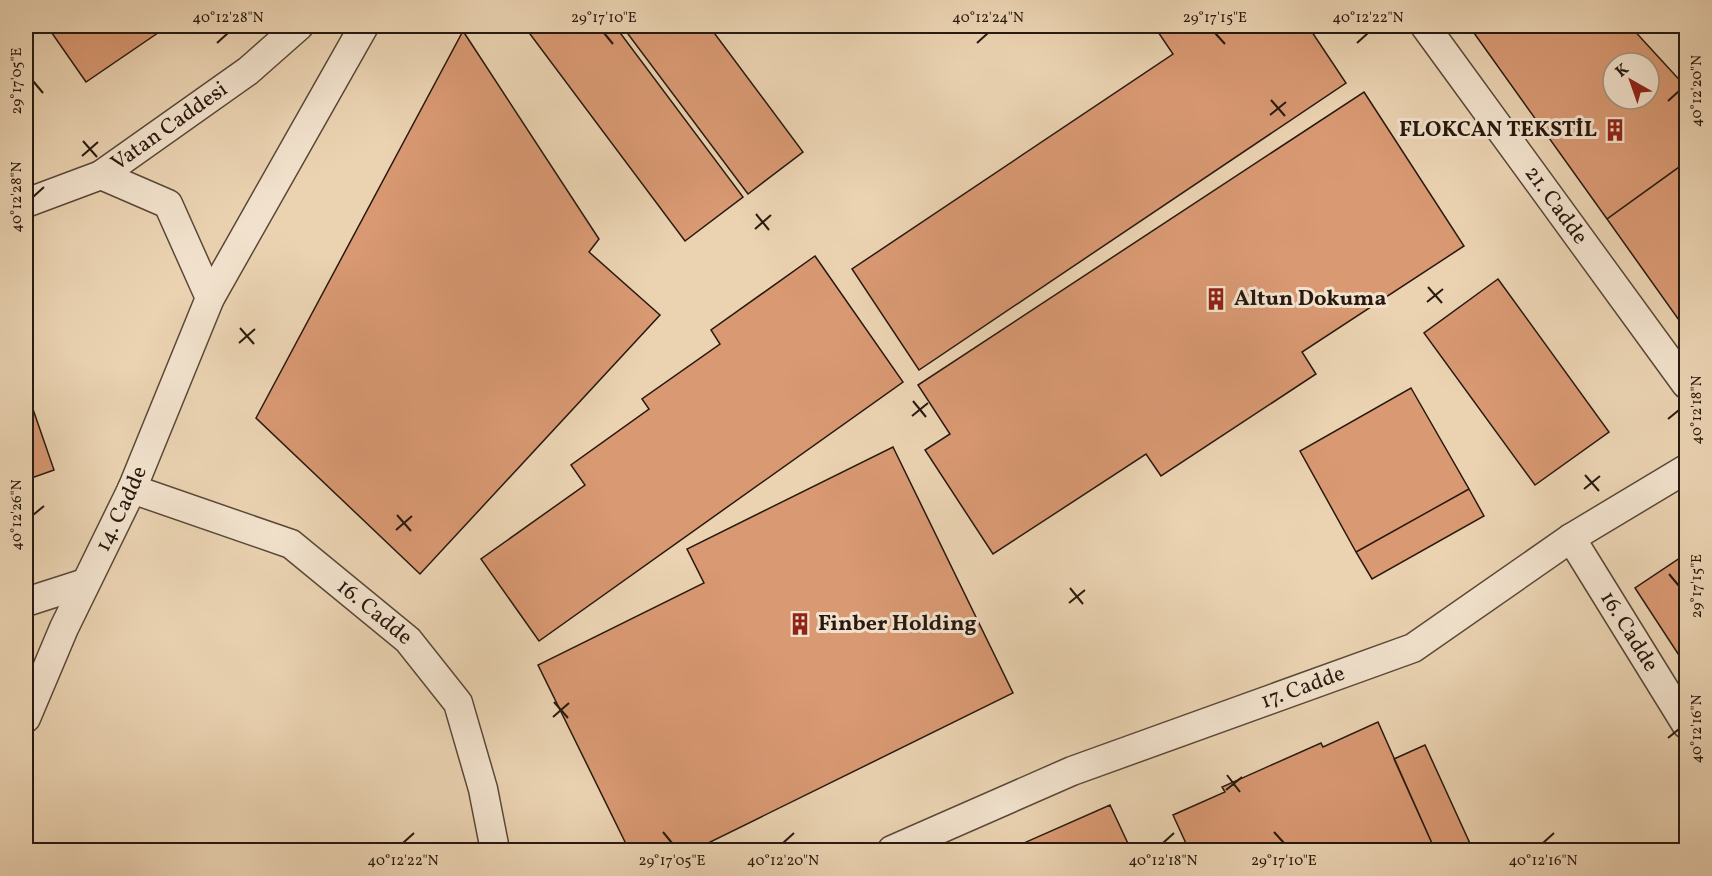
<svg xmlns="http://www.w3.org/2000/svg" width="1712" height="876" font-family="Vollkorn,serif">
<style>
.building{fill:#d99973;stroke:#28190f;stroke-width:1.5;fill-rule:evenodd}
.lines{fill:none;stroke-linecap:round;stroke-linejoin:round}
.minor-casing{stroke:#594838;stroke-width:31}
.minor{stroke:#f2e2cd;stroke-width:28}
.ticks{fill:none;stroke:#28190f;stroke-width:2}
.labels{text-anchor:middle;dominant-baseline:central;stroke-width:6;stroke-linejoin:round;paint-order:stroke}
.street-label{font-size:22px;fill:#28190f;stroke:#f2e2cd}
.poi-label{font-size:22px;font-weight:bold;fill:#28190f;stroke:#f2e2cd;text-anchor:start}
.neatline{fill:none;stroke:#28190f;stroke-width:2}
.ticks-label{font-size:15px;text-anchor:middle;fill:#28190f}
</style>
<rect width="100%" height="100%" fill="#ebd3b2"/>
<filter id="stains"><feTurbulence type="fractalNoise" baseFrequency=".00333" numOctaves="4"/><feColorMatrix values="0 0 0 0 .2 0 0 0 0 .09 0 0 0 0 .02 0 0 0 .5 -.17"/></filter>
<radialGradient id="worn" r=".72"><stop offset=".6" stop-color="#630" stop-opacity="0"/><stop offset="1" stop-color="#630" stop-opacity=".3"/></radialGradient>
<path class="building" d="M47,26H168L86,82Z
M524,26H615L743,197L685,241Z
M622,26H709L803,152L748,194Z
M1154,26H1308L1346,83L919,370L852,269L1173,54Z
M1469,26H1630L1686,87V162L1607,219ZM1613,63H1649V99H1613Z
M463,31L599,239L589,252L660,315L420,574L256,418Z
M1364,92L1464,246L1302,352L1316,374L1161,476L1146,454L993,554L925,450L950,434L918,385Z
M1686,162V330L1607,219Z
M815,256L903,382L539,641L481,559L585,485L571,465L649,409L642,399L720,344L711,330Z
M1498,279L1609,432L1535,485L1424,333Z
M1411,388L1469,489L1356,552L1300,451Z
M26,389L54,470L26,480Z
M893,447L1013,693L694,850H629L538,665L704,583L687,549Z
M1469,489L1484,516L1372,579L1356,552Z
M1686,554V666L1635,588Z
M1378,722L1435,850H1189L1173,815L1225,792L1222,787L1321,743L1323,747Z
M1425,745L1473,850H1435L1394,759Z
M1110,805L1131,850H1008Z"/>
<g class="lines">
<g class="minor-casing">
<g id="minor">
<path id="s1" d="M1425,26L1686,384"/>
<path d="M101,175L168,204L210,298"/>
<path id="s2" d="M26,203L101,175L248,71L299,26"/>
<path id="s3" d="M132,489L291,544L408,640L458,703L483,789L495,850"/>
<path id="s4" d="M1571,538L1686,724"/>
<path d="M26,602L85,583"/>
<path id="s5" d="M26,718L64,628L132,489L210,298L364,26"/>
<path id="s6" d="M892,850L1072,771L1413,648L1571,538L1686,469"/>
</g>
</g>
<use href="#minor" class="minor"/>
</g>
<path class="ticks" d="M604,33L613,44M1215,33L1225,44M217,43L228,33M977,43L988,33M1357,43L1368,33M33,81L43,93M1271,100L1285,116M1668,101L1679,91M1270,115L1286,102M83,141L97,157M82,156L98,142M33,197L44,187M756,214L769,230M755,229L771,215M1428,287L1442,303M1427,302L1443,289M240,328L254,344M239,343L255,329M913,401L926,417M912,416L928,403M1668,419L1679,410M1585,475L1599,491M1584,489L1600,476M33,515L44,506M397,515L411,531M396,530L412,516M1669,574L1679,586M1070,588L1083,604M1069,603L1085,590M554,702L568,718M553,717L569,703M1668,738L1679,729M1227,775L1240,792M1226,790L1242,777M663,832L672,843M1274,832L1284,843M403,843L414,833M783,843L794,833M1163,843L1174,833M1543,843L1554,833"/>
<defs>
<g id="building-bare" transform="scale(1.8)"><path d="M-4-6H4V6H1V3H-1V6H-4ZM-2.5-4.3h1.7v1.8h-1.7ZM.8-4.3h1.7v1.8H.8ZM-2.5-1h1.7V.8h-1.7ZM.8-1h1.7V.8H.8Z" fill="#8f2418" stroke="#f2e2cd" stroke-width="2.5" paint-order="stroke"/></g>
</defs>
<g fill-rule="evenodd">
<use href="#building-bare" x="1615" y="130"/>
<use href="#building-bare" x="1216" y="299"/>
<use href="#building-bare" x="800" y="624"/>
</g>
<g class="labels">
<g class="street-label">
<text stroke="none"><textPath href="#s2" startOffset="164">Vatan Caddesi</textPath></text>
<text stroke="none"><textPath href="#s1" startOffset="222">21. Cadde</textPath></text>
<text stroke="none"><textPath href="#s5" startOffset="230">14. Cadde</textPath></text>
<text stroke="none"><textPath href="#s3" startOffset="276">16. Cadde</textPath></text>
<text stroke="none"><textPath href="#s4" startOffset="110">16. Cadde</textPath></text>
<text stroke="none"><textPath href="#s6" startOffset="442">17. Cadde</textPath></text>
</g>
<g class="poi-label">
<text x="1597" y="130" text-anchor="end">FLOKCAN TEKSTİL</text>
<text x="1234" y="299">Altun Dokuma</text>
<text x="818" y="624">Finber Holding</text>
</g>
</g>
<rect width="1712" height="876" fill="none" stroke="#ebd3b2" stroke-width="66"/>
<g transform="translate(1631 81) rotate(320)"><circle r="28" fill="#f2e2cd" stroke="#a19281" stroke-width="1.5"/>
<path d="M0-4.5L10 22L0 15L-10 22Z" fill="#8f2418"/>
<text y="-9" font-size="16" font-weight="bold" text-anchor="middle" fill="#28190f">K</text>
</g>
<rect x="33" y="33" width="1646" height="810" class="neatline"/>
<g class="ticks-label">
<text x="228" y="22">40°12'28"N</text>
<text x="604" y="22">29°17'10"E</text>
<text x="988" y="22">40°12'24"N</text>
<text x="1215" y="22">29°17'15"E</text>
<text x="1368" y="22">40°12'22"N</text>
<text transform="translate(16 81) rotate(-90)" y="5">29°17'05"E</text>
<text transform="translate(1696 91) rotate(-90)" y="5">40°12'20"N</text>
<text transform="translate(16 197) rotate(-90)" y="5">40°12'28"N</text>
<text transform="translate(1696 410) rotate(-90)" y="5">40°12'18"N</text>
<text transform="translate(16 515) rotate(-90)" y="5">40°12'26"N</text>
<text transform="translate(1696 586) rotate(-90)" y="5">29°17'15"E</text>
<text transform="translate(1696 729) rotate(-90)" y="5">40°12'16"N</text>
<text x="403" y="865">40°12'22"N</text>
<text x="672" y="865">29°17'05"E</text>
<text x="783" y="865">40°12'20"N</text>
<text x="1163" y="865">40°12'18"N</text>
<text x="1284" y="865">29°17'10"E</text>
<text x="1543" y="865">40°12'16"N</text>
</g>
<rect width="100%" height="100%" filter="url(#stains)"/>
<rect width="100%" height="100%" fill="url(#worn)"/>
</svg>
